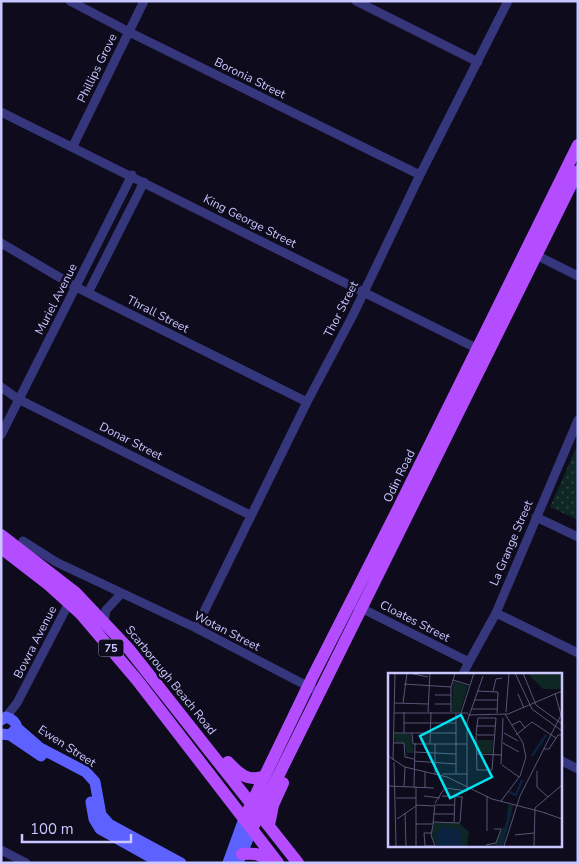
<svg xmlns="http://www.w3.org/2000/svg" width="579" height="864" font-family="'Nunito Sans',sans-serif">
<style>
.green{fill:url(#green-dots)}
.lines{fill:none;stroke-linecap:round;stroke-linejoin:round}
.street{stroke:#35367c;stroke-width:9}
.secondary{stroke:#5d61ff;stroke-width:11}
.primary{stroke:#b44dff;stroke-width:12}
.labels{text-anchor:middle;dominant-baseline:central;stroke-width:5;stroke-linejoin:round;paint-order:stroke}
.shield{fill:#0d0b1c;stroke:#918ebb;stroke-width:1}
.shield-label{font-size:11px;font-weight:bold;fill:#cac6ff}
.street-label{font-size:12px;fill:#cac6ff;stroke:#0d0b1c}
.inset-river{fill:none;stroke:#0b2240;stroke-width:2.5}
.inset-road{fill:none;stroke:#595677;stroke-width:1}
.view{fill:#00e4f1;fill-opacity:0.15;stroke:#00e4f1;stroke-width:2.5}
.inset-edge{fill:none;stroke:#cac6ff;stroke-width:2.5}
</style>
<defs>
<pattern id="green-dots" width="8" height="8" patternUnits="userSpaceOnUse" patternTransform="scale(1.25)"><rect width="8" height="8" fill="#0e2624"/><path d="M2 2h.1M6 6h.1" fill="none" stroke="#304445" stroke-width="1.8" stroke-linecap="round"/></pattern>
</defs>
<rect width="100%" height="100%" fill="#0d0b1c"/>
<path class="green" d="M578,444V520L550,507Z"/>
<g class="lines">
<path class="street" d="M70,1L129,32L420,175
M356,1L478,62
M1,112L482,351
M73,146L144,1
M1,243L76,287L307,402
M532,253L578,276
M88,293L144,182
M1,387L18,399L250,515
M1,435L132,175
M536,517L578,537
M23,541L56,562L196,628L313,689
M357,606L469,662
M496,613L578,653
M104,621L106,610L121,594
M196,628L307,402L353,315L420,175L508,1
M463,674L469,662L496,613L578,420
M6,717L17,703L71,599
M560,760L578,769
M1,850L26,863"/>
<path class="secondary" d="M1,720L6,717C13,719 16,722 17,728L10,735L1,734
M17,728L40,748L86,772L95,782L101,815L109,824L181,863
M10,735L41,756
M91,802L94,819L100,829L161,863
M228,863L244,819
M238,863L252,829"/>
<path class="primary" d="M1,535L76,593L128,648L298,863
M1,548L49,585L81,614L137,680L278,863
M228,762C238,773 248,783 265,776
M244,819L312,678L399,507L578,145
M269,825L273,805L283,783
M252,829L578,171
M242,854C254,853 261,853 270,863"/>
</g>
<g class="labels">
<rect class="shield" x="98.5" y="639.5" width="25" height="17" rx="4"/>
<g class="shield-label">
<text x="111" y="648">75</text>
</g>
<g class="street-label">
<text transform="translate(97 68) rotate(-64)">Phillips Grove</text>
<text transform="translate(250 78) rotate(26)">Boronia Street</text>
<text transform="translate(250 221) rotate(27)">King George Street</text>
<text transform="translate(56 299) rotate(-63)">Muriel Avenue</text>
<text transform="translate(341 309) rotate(-63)">Thor Street</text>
<text transform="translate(158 314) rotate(27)">Thrall Street</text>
<text transform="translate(131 441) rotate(27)">Donar Street</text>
<text transform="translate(399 476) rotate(-64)">Odin Road</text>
<text transform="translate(511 543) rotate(-67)">La Grange Street</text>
<text transform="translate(415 621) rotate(27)">Cloates Street</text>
<text transform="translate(227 631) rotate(27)">Wotan Street</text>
<text transform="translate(35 642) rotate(-63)">Bowra Avenue</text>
<text transform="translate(171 680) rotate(51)">Scarborough Beach Road</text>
<text transform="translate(67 746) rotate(33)">Ewen Street</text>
</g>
</g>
<g transform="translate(388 673)">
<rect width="174" height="174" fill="#0d0b1c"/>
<path d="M139,0H173L174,16H155ZM65,8L80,13L72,39H64ZM6,61H23L26,80H20V85L16,70H7ZM89,67H105L104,80H89ZM46,150H71L81,159L79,173H48L43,161Z" fill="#0e2624"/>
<path d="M120,132H125L124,139L115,173H107L114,155L118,154Z" fill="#0e2624"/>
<path d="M54,154L72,156L74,173H50L48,161Z" fill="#0b2240"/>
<path class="inset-river" d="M144,83L158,62M121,119L128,122L134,107M112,173L123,137"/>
<path class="inset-road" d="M21,0L40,4M127,0L144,36L174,58M135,0L148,32L174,51M65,7L81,12M16,11L63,14M89,18L110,19L109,40M105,18L108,6L114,5M130,21L136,35M47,22H63M86,27H110M6,30L40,31M15,30L19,0M47,31H63M83,36H109M40,39L42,0M63,39V14L67,0M118,39L121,0M6,40H80M73,40L86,0M80,42L120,41L174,18M16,50H68M124,52L132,48L137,55M88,53H107M5,60H68M16,60V39M24,60L25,71H79M116,60L130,68M88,62L90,45H108L104,97H89L88,63M88,62H106M128,62L144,49L168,65M5,70H16L17,84L26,86M115,70L131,79M42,71L43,39M155,76H161L170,62H174M27,79L68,81M88,81L114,82M0,83L17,94L59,104L104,126L158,140M5,87L7,0M26,88L68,91M6,89L8,173M113,91L115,45M114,92L131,104M149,98V114L160,124M37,99V115M47,101V71M54,101H79M68,101V40M0,113L46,115M16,114L17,94M26,115L27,70M58,115L79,118V49L95,3M36,123L52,125M54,123L75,124M8,125H28M113,128L132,103L138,84L135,70L117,41M47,130L56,116M28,132L46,133M48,132H66M17,140L18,173M157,140L174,146M45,141H66M9,146L28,133M45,149L72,150M66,149L67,124M72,149L74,124M28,151H46M45,151L47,131M45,152L43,162L47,173M99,158V123M43,160H36L37,173H47M127,162L146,160M98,172L108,170L113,156H106M28,173V114M116,173L132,123L173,42L167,20M146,173L147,135L174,112"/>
<path class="view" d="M73,42L104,104L62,125L32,63Z"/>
<rect width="174" height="174" class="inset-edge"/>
</g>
<rect width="579" height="864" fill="none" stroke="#cac6ff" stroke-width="5"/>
<path d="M22 834v8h109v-8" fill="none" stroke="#cac6ff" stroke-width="2.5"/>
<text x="30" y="834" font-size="15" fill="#cac6ff" stroke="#0d0b1c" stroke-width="4" paint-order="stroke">100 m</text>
</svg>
